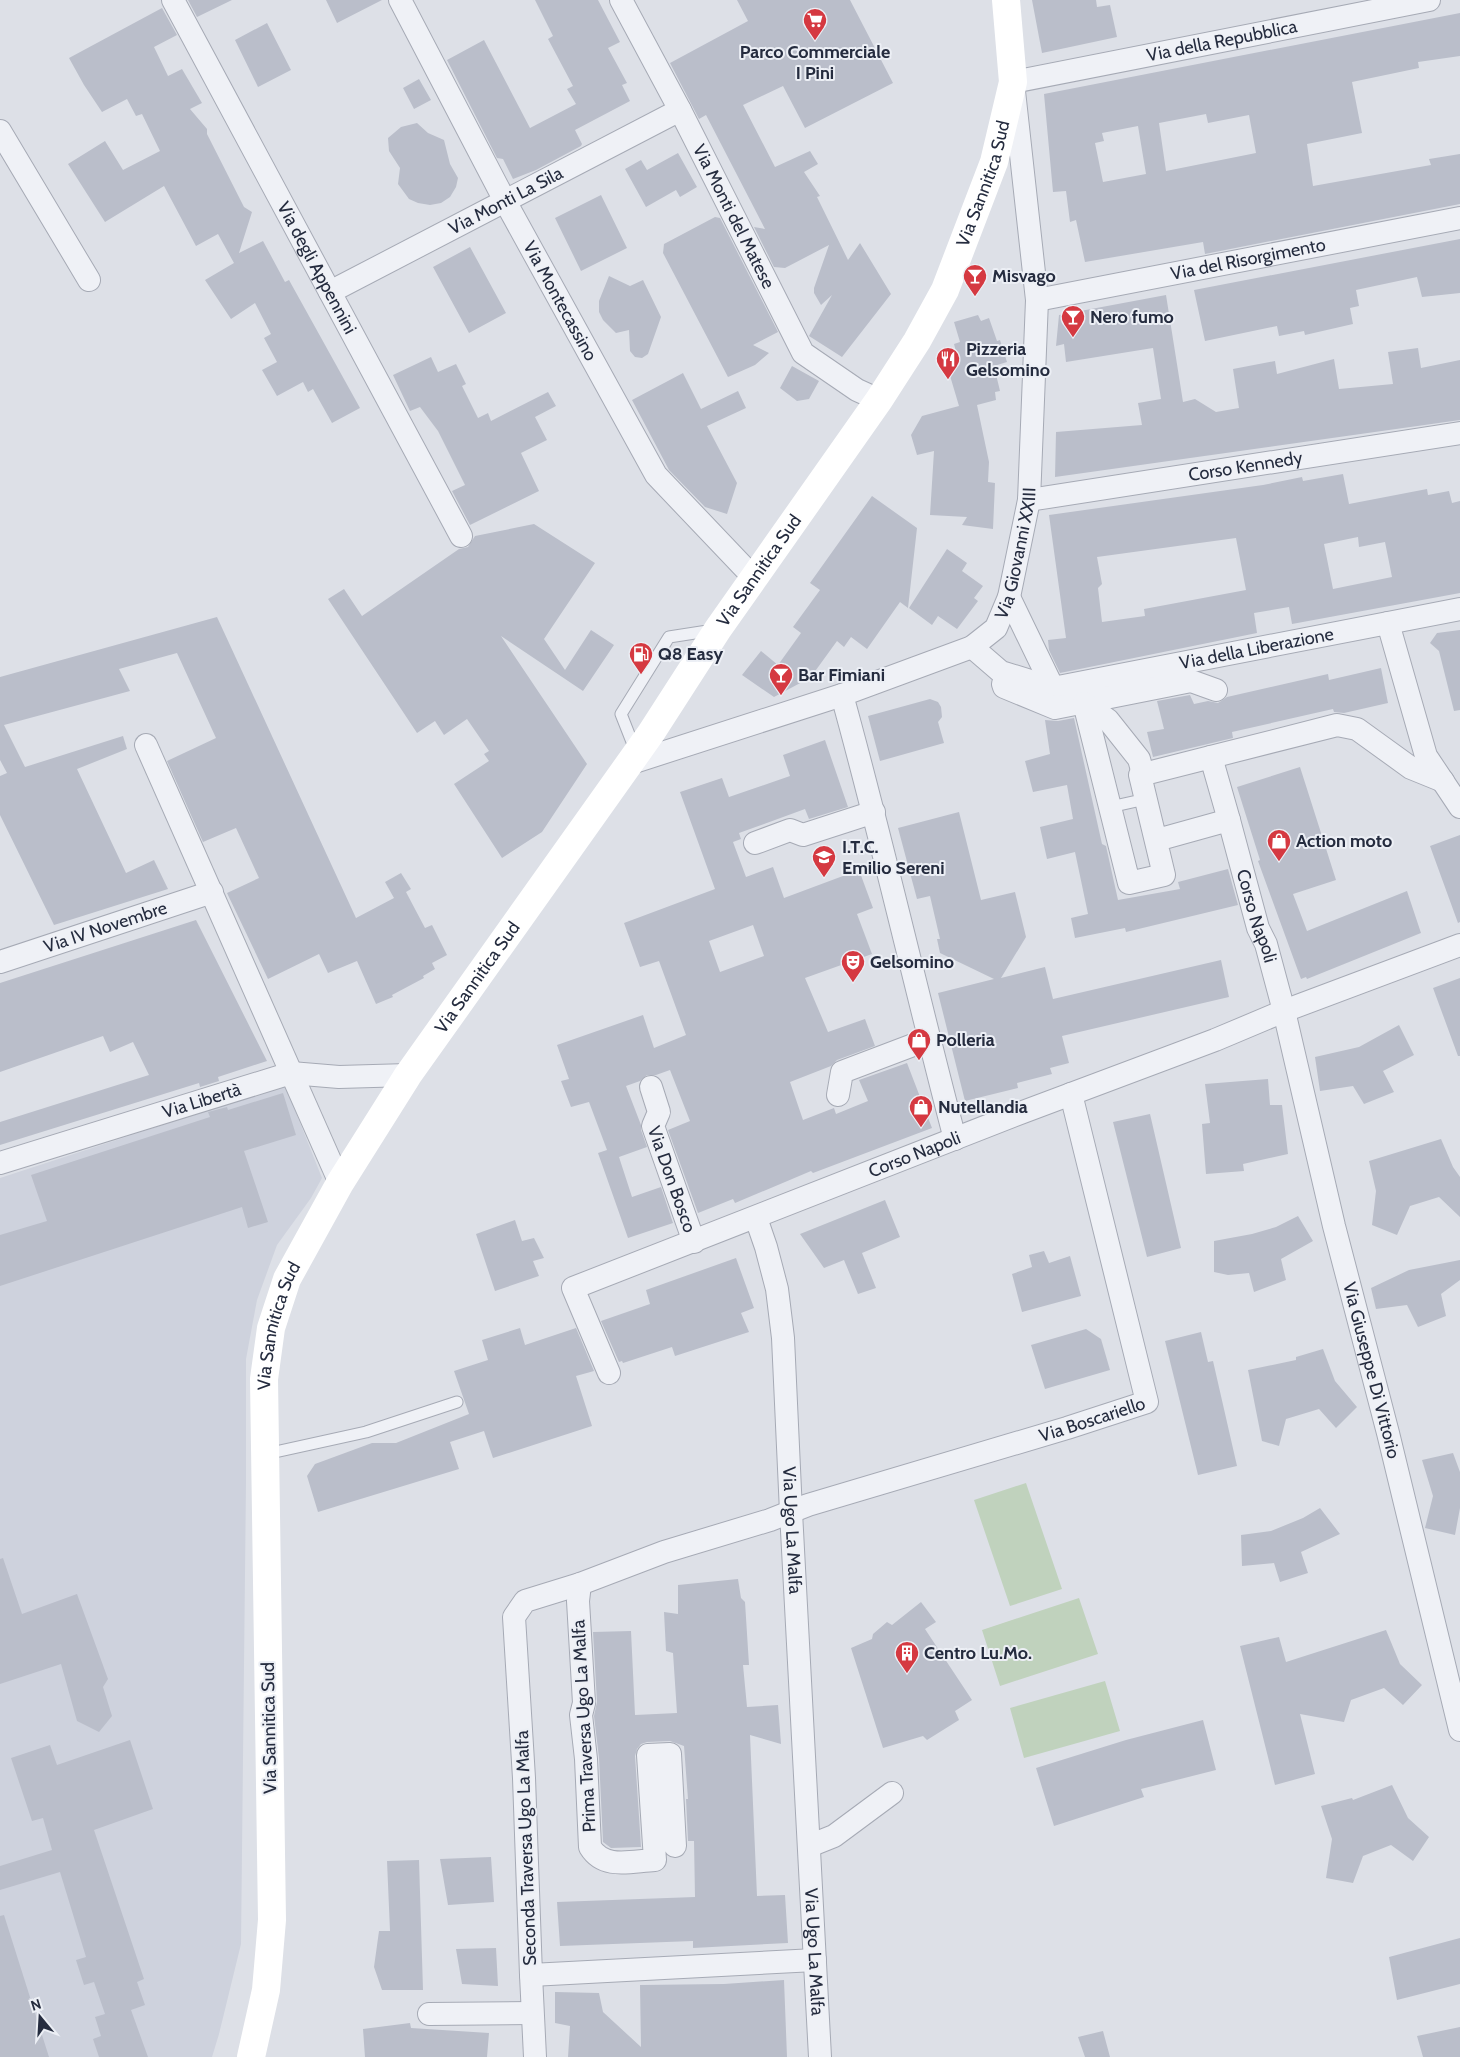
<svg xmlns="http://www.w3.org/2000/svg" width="1460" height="2057" font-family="Cabin,sans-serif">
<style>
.built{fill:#ced2dd}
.green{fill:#c0d2bd}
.building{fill:#babeca;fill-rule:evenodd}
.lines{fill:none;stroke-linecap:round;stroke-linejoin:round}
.lane-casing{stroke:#a6aab5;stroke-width:13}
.street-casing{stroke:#a6aab5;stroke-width:24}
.lane{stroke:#eff1f6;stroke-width:11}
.street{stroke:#eff1f6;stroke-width:22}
.secondary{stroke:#fff;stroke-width:28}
.labels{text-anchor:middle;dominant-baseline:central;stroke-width:4;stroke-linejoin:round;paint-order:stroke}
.street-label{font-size:18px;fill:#252c3f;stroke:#eceff5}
.poi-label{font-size:18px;font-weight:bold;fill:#252c3f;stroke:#eceff5;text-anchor:start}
</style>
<rect width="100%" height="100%" fill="#dde0e7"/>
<path class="built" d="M285,1085L322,1178L311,1198L277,1245L257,1300L246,1359V1482L241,1944L219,2034L212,2057H0V1178Z"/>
<path class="green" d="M1026,1483L1062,1589L1010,1606L974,1500Z
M1079,1598L1098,1654L1000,1686L982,1630Z
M1105,1681L1120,1731L1024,1758L1010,1708Z"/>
<path class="building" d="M188,0H232L197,17Z
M326,0H382L337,23Z
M535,0H598L620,42L608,48L627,83L622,85L630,101L575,130L582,144L581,146L536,170L513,179L503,159L497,158L447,60L484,40L530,128L576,104L567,89L573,86L548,39L553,36Z
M737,0H850L893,83L805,128L783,86L743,105L775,167L810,151L818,164L804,172L820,196L817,197L848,260L860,243L891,294L842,357L809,336L832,295L821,305L814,293V288L829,245L785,268L774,267L754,227L765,229L706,115L699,119L670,63L748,21Z
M1032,0H1096L1097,7L1110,5L1117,37L1042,53Z
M162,8L177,35L154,47L168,76L182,69L202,103L190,109L207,129V134L244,207L252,212L239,253L263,241L285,282L289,280L360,408L332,423L313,389L308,392L303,382L277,396L262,370L277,362L264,338L271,334L255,303L231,319L205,280L234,263L218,234L196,246L164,186L105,222L68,164L105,141L123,170L160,151L142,114L136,116L127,99L102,112L84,85L69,58Z
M1460,13V56L1418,62L1419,68L1352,82L1362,133L1307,144L1313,186L1431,165L1429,159L1460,154V204L1205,254L1203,242L1085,262L1076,220L1070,222L1066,191L1053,192L1044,94ZM1206,114L1208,123L1249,115L1256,153L1166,171L1159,123ZM1138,126L1146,174L1103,182L1095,143L1104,141L1102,133Z
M267,23L291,70L258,87L235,40Z
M419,79L431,100L414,109L403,88Z
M417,123L428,133L444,140L450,164L458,178L456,187L450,197L441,203L430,205L418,203L409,199L398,184L400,168L389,151L388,138L401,127Z
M678,153L697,187L680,197L676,190L646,207L625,169L641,160L647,170Z
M601,195L627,248L581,271L555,218Z
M715,217L720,218L778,332L753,345L769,353L755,365L728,377L663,253L664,244Z
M1460,239V293L1422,297L1417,277L1356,290L1359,306L1350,308L1353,324L1305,335L1304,331L1279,336L1277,326L1205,341L1194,290Z
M470,247L506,313L469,333L433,267Z
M609,276L630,286L643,280L661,317L648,354L642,358L635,357L630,351L629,330L616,333L603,320L599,312V301Z
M1166,295L1183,402L1195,399L1216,412L1239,408L1233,369L1275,361L1277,374L1334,359L1339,389L1393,384L1388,352L1418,348L1421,368L1460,360V420L1055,477L1056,432L1142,425L1138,403L1161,399L1153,348L1066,362L1064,344L1056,346L1059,315Z
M978,315L981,321L989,318L997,341L1000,340L1007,362L994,366L1000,391L995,392L996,400L977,405L989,462L988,482L995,483L993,529L962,525L967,517L930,515L934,451L917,455L911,435L922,416L959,406L948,369L953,367L952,361L958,359L954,344L960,342L954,322Z
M431,357L438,372L456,364L466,384L462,386L478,418L488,413L491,421L548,392L556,406L535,417L547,440L521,453L539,491L470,525L452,491L465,485L438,431L420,407L410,411L393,375Z
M792,366L819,381L809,399L797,401L780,388Z
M683,373L701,409L738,391L746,408L707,426L737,483L727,514L705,507L669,470L632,400Z
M1343,474L1349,504L1427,489L1428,495L1449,491L1452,503L1460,501V593L1292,624L1289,607L1254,613L1257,633L1060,673L1049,650L1048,640L1066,638L1049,515L1263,485L1302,477L1303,481ZM1358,537L1359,547L1385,542L1392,577L1333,589L1324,544ZM1236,538L1246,590L1144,609L1145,616L1102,622L1098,588L1102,584L1097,557Z
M872,496L917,528L908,608L900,602L867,649L851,637L844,647L837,641L808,681H804L774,697L742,675L761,651L778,665L801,633L793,627L820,590L810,583Z
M534,524L595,563L544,639L565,670L591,630L614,645L583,691L501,636L587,764L542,832L502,858L454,784L489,761L484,754L489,751L467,719L444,735L435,721L417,733L328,599L344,589L362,616L459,549L468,547L475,536Z
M947,549L967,563L962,571L983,586L974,598L978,601L957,629L938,616L932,625L909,608Z
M217,617L356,918L394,898L385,882L401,873L411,889L406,892L425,928L432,925L447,955L432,963L435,969L423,976L424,978L392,995L393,997L376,1004L357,961L328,973L319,954L268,979L227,893L259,878L236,828L203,842L167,761L216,738L177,653L119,669L130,691L4,725L25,767L123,736L127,749L77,769L126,873L154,860L168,889L54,925L0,815V776L7,773L0,760V677Z
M1460,630V710L1454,711L1439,651L1430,643L1437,633Z
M1381,668L1388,703L1344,713L1334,712L1333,709L1232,732L1233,738L1153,757L1147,732L1164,729L1157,701L1190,695L1194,704L1208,701L1218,703L1227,697L1328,674L1329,680Z
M930,699L938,702L941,707L942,717L938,722L944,743L880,761L868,716Z
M1074,718L1102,844L1106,846L1118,900L1180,889L1178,882L1228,869L1238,905L1126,932L1125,928L1075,938L1071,918L1088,914L1075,852L1047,859L1040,827L1073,819L1067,785L1033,792L1025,761L1050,754L1045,720L1058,721Z
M825,740L848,807L809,819L805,809L739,833L741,839L733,842L746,877L773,867L784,898L859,870L873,908L857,914L872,954L805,978L828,1032L865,1019L875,1046L837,1060L831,1066L790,1082L803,1120L834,1108L836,1114L868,1101L859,1080L907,1063L932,1128L813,1173L811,1171L735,1203L733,1199L698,1213L668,1130L690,1121L670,1070L656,1075H647L640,1081L626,1086L641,1125V1130L647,1147L619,1157L632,1197L661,1187L673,1223L628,1238L598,1153L607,1150L589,1102L571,1107L561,1081L569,1079L557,1045L643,1015L654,1048L686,1035L659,961L640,967L624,923L715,889L680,792L722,778L729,797L790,776L783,755ZM753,925L764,956L720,972L709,941Z
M1300,767L1336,880L1293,894L1307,931L1407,891L1421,933L1307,979L1306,977L1301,979L1258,861L1260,860L1237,787Z
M959,812L981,900L1015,892L1026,937L1001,978L1045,967L1053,999L1221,960L1229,997L1062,1036L1069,1063L1050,1068L1052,1074L1017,1083L1018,1088L965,1101L938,993L994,979L940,953L937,939H940L930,896L917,899L898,828Z
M1460,835V922L1458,923L1430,846Z
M196,920L267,1061L218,1077L219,1081L200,1087L199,1083L0,1145V1122L149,1075L133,1042L110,1052L103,1036L0,1072V983Z
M1460,978V1056H1458L1433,988Z
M1399,1025L1414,1055L1383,1071L1394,1092L1364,1104L1353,1086L1320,1091L1315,1057L1359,1047Z
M1268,1079L1270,1105H1282L1288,1154L1243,1164L1244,1171L1206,1174L1202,1124L1210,1123L1205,1084Z
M283,1093L296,1135L244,1151L268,1222L248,1228L242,1207L0,1286V1235L47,1221L31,1175L210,1117L208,1112L227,1107L228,1110Z
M1150,1114L1181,1248L1147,1257L1113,1122Z
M1441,1139L1453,1167L1460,1177V1217L1439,1197L1410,1206L1397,1235L1372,1225L1376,1191L1369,1161Z
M885,1200L900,1237L862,1253L876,1288L858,1294L844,1260L824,1268L800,1234Z
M1298,1216L1313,1241L1281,1259L1286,1280L1254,1292L1249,1273L1228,1275L1214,1272V1241L1252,1234L1276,1227Z
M515,1220L522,1241L534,1238L544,1258L533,1261L539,1276L495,1291L476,1234Z
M1044,1251L1049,1263L1070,1256L1081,1296L1022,1312L1012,1274L1032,1267L1029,1255Z
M736,1258L754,1308L741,1313L749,1332L675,1356L672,1347L623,1363L622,1361L619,1362L601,1321L650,1304L646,1290Z
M1460,1260V1280L1441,1294L1446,1316L1418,1327L1407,1305L1376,1309L1371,1288L1409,1270Z
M520,1328L525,1345L576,1328L594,1371L576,1376L592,1426L493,1458L484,1431L450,1442L459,1469L318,1512L307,1476L315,1464L372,1443H396L469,1414L454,1371L488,1360L482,1340Z
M1086,1329L1101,1339L1110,1370L1045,1389L1031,1345Z
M1201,1332L1208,1362L1213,1361L1237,1466L1198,1475L1165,1341Z
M1323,1349L1335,1381L1357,1407L1336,1428L1319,1409L1286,1419L1279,1446L1262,1441L1248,1370L1296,1360V1357Z
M1453,1453L1460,1472V1508L1455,1535L1425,1528L1433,1496L1422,1460Z
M1320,1508L1340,1534L1301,1552L1308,1573L1280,1582L1274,1563L1242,1566L1241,1535L1271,1531L1303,1518Z
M3,1558L22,1614L77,1594L108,1679L103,1687L112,1716L99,1732L77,1721L61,1664L0,1684V1559Z
M738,1579L741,1598L745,1602L749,1665H743L747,1707L778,1705L781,1744L750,1735L757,1896L785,1895L788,1943L693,1948V1941L560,1946L557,1902L695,1897L694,1841H688L686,1799H688L684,1746L670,1741L647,1742L641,1744L637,1749L635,1756L641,1847L611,1848L603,1842L599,1758L594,1716L597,1702L593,1632L631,1631L635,1715L677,1713L673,1653L666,1651L664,1612L678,1614V1585Z
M921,1602L936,1622L925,1629L972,1700L955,1711L959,1720L927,1740L923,1736L883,1748L851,1648L872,1639L873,1634L887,1622L892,1625Z
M1386,1630L1400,1664L1422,1685L1403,1705L1384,1688L1351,1700L1344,1722L1300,1714L1315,1774L1275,1785L1240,1646L1279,1637L1286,1662Z
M1203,1720L1216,1770L1141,1789L1144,1797L1054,1826L1036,1768L1126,1740Z
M130,1740L153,1809L94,1830L144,1979L137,1982L145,2005L131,2010L148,2057H99L93,2039L101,2036L95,2017L105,2014L94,1982L84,1985L76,1960L86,1957L60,1872L0,1890V1866L52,1850L43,1818L32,1821L11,1758L50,1745L57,1765Z
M1392,1785L1408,1818L1429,1837L1413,1861L1391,1845L1363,1856L1353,1883L1326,1878L1332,1839L1321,1806L1352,1798L1353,1800Z
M491,1857L494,1902L448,1905L440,1859Z
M419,1860L423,1990H382L374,1967L379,1931H390L387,1861Z
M4,1915L29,1994L49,2057H0V1916Z
M1460,1938V1984L1397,2000L1389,1957Z
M496,1948L498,1986L462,1984L456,1949Z
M784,1980L787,2057H568L570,2026L555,2023V1992L599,1993L603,2012L641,2047L640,1985L724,1984Z
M410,2023L411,2028L489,2033L487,2057H365L363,2029Z
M1460,2027V2057H1423L1417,2036Z
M1103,2031L1110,2057H1085L1078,2037Z"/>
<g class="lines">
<g class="lane-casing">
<path id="lane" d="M636,752L621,714L669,637L714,630
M1110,807L1146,799
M266,1454L366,1432L457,1402"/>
</g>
<g class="street-casing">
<g id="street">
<path id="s1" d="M173,0L461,536"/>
<path id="s2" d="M400,0L505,201L656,475L755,579"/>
<path id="s3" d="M621,0L680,110L803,353L857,390L879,400"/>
<path d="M0,131L89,280"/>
<path id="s4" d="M330,292L680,110"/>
<path id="s5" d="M1037,300L1460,218"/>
<path id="s6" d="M1029,500L1460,433"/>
<path d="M1009,597L1053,688"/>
<path d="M1388,623L1426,756L1460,807"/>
<path id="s7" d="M972,647L1001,672L1053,688L1460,609"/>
<path d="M1003,684L1004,687L1055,708L1191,681L1216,690"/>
<path d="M842,695C883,843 916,991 955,1139"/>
<path d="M1084,703L1129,883L1164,875L1140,775L1211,757L1229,820L1157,840"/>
<path d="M1084,703L1108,720L1139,759L1143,774"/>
<path d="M146,745L340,1183"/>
<path d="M1211,757L1337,725L1357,729L1411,768L1443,781"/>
<path id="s8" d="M628,764L842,695L972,647L996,628L1009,597L1029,500L1037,300L1013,82L1429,0"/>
<path id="s9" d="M1229,820L1258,928L1266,944L1284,1011L1334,1226L1388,1433L1460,1730"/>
<path d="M755,843L790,830L803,835L874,812"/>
<path id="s10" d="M0,962L212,892"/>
<path id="s11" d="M651,1087L659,1112L653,1126L694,1242"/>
<path d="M838,1095L842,1072L929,1039"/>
<path id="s12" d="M0,1163L291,1073L339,1077L408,1075"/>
<path id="s13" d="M756,1218L766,1247L777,1289L783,1338L791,1512L820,2057"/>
<path id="s14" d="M609,1373L573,1288L1023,1112L1215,1040L1284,1011L1460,945"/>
<path d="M580,1584L578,1601L584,1703L581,1715L586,1759L590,1847C604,1870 631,1861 655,1860L648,1755L670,1754L675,1846"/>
<path d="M809,1846L834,1836L892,1793"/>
<path id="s15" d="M815,1960L531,1975L524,1778L514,1617L525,1601L580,1584L664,1552L770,1520L808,1505L1067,1428L1147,1402L1071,1094"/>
<path d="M531,1975L535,2057"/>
<path d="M429,2014L532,2013"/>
</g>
</g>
<use href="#lane" class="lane"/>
<use href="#street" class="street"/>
<path class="secondary" id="s16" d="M251,2057L266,1990L272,1920L264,1379L271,1328L287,1279L340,1183L408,1075L651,733L718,629L879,400L917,341L945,290L994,162L1013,82L1006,0"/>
</g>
<defs>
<g id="supermarket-pin" transform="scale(1.25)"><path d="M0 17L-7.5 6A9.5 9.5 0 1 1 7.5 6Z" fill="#d53941" stroke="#eceff5"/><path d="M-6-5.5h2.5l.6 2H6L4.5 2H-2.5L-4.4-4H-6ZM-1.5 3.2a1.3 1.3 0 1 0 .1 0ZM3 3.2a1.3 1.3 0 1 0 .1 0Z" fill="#fff"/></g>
<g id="bar-pin" transform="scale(1.25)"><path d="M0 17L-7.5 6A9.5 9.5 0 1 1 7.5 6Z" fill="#d53941" stroke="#eceff5"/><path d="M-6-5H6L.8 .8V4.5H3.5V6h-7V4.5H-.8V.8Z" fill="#fff"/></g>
<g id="restaurant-pin" transform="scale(1.25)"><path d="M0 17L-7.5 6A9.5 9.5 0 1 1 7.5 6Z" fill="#d53941" stroke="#eceff5"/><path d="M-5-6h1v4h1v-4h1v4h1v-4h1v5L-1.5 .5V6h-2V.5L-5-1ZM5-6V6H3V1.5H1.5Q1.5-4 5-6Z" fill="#fff"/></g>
<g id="fuel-pin" transform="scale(1.25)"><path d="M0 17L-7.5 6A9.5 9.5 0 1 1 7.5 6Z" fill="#d53941" stroke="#eceff5"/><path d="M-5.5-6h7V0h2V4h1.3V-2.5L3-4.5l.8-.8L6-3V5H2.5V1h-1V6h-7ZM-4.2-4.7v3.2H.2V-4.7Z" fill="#fff"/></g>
<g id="shop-pin" transform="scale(1.25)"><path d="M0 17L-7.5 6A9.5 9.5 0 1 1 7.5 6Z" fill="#d53941" stroke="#eceff5"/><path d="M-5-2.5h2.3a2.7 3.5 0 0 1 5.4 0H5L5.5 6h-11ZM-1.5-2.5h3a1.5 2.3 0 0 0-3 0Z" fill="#fff"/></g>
<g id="school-pin" transform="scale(1.25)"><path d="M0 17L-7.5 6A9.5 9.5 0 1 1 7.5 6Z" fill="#d53941" stroke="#eceff5"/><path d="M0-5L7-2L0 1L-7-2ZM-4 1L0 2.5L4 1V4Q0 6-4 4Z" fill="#fff"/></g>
<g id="theatre-pin" transform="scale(1.25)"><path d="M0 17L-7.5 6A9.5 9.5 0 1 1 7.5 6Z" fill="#d53941" stroke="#eceff5"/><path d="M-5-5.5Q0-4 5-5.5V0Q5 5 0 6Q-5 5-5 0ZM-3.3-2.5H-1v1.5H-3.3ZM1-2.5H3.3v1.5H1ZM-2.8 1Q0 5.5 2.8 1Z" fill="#fff"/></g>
<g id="building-pin" transform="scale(1.25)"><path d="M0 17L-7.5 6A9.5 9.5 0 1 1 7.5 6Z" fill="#d53941" stroke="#eceff5"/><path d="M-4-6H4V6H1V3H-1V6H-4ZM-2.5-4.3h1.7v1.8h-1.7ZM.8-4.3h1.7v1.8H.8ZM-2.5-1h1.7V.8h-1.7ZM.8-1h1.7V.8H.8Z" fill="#fff"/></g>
</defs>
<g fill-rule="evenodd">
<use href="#supermarket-pin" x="815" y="20"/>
<use href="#bar-pin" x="975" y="276"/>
<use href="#bar-pin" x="1073" y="317"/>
<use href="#restaurant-pin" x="948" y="359"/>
<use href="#fuel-pin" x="641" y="654"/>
<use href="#bar-pin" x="781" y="675"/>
<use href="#shop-pin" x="1279" y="841"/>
<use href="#school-pin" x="824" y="857"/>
<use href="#theatre-pin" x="853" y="962"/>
<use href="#shop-pin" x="919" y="1040"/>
<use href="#shop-pin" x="921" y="1107"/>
<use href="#building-pin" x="907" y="1653"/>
</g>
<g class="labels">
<g class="street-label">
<text stroke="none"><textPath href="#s8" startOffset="1159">Via della Repubblica</textPath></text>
<text stroke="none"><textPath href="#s16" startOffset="2085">Via Sannitica Sud</textPath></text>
<text stroke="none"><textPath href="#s4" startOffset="198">Via Monti La Sila</textPath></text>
<text stroke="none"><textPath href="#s3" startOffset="244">Via Monti del Matese</textPath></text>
<text stroke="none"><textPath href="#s5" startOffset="215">Via del Risorgimento</textPath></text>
<text stroke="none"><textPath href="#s1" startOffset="304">Via degli Appennini</textPath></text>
<text stroke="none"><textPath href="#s2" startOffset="341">Via Montecassino</textPath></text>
<text stroke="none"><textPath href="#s6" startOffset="219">Corso Kennedy</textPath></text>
<text stroke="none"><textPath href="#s8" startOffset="472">Via Giovanni XXIII</textPath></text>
<text stroke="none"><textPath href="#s16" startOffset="1635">Via Sannitica Sud</textPath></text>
<text stroke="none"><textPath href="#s7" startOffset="300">Via della Liberazione</textPath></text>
<text stroke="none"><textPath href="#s9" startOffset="100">Corso Napoli</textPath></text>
<text stroke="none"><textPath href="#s10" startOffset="111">Via IV Novembre</textPath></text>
<text stroke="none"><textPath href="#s16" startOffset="1140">Via Sannitica Sud</textPath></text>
<text stroke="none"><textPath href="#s12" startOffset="211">Via Libertà</textPath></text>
<text stroke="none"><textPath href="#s14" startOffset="459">Corso Napoli</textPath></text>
<text stroke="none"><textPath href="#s11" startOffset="98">Via Don Bosco</textPath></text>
<text stroke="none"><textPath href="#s16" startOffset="735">Via Sannitica Sud</textPath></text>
<text stroke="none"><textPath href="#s9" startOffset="569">Via Giuseppe Di Vittorio</textPath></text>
<text stroke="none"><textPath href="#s15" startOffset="1258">Via Boscariello</textPath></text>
<text stroke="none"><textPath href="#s13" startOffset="316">Via Ugo La Malfa</textPath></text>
<text transform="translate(584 1726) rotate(-93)">Prima Traversa Ugo La Malfa</text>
<text transform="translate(269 1728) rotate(-91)">Via Sannitica Sud</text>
<text transform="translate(526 1848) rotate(-92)">Seconda Traversa Ugo La Malfa</text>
<text stroke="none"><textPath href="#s13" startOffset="738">Via Ugo La Malfa</textPath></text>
</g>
<g class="poi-label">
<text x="815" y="52" text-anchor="middle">Parco Commerciale<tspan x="815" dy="21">I Pini</tspan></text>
<text x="992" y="276">Misvago</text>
<text x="1090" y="317">Nero fumo</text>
<text x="966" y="349">Pizzeria<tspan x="966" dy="21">Gelsomino</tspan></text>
<text x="658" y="654">Q8 Easy</text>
<text x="798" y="675">Bar Fimiani</text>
<text x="1296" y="841">Action moto</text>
<text x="842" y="847">I.T.C.<tspan x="842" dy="21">Emilio Sereni</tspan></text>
<text x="870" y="962">Gelsomino</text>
<text x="936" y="1040">Polleria</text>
<text x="938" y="1107">Nutellandia</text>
<text x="924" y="1653">Centro Lu.Mo.</text>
</g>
</g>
<g transform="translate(40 2017) rotate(342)" stroke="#eceff5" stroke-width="4" paint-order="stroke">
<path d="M0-4L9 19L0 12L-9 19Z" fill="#252c3f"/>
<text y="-8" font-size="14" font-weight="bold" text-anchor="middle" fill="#252c3f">N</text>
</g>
</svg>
